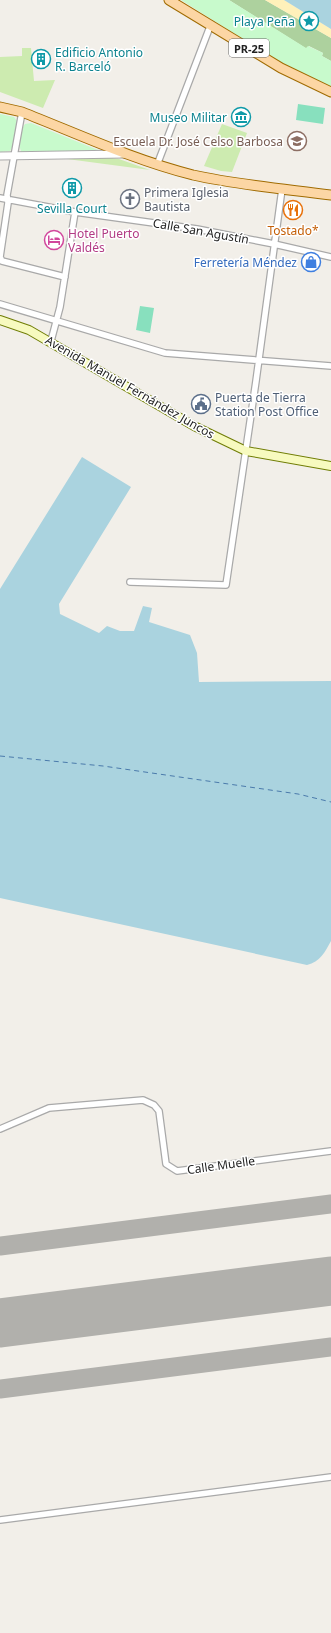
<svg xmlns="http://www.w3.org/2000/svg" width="331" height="1633" font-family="'Noto Sans',sans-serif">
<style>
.grass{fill:#cdebb0}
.forest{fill:#add19e}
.sand{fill:#fff1ba}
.park{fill:#c8facc}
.pitch{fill:#88e0be}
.water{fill:#aad3df}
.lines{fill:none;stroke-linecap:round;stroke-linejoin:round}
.ferry{stroke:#4a7aab;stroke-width:1;stroke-dasharray:5 4;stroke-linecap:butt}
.taxiway{stroke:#b1b0ac;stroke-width:19}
.runway{stroke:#b1b0ac;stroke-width:49}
.minor-casing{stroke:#a9a9a9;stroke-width:8}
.tertiary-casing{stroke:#a9a9a9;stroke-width:9}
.secondary-casing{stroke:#707d05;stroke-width:10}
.primary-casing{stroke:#a06b00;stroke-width:11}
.minor{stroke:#fff;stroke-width:5.5}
.tertiary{stroke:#fff;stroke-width:7}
.secondary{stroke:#f7fabf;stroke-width:8}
.primary{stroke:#fcd6a4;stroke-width:9}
.labels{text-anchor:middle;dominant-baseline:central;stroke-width:3;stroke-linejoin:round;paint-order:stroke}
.shield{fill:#fff;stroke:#646464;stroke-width:1}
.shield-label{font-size:11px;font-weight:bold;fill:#222}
.culture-label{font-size:12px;fill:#0d838f;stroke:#fff;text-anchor:end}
.education-label{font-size:12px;fill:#785e54;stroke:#fff;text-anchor:end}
.worship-label{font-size:12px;fill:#5b616d;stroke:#fff;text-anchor:start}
.food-label{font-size:12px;fill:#c56008;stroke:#fff}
.street-label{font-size:12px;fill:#222;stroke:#fff}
.hotel-label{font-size:12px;fill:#b23c85;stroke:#fff;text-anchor:start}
.shop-label{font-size:12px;fill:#366cbe;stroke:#fff;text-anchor:end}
.service-label{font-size:12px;fill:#4e5e75;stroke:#fff;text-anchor:start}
</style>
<rect width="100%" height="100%" fill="#f2efe9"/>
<path class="grass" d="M22,48H31L34,81L55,80L43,108L0,92V57L22,56Z
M222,124L247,133L232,172L221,171L204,166Z
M105,157L119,159L150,170L67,159Z"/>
<path class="forest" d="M229,0H265L331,38V61L322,56L323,53L309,46L307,49Z"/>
<path class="sand" d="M265,0H284L331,29V38Z"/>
<path class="park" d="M181,0H229L306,48L308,46L323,53L322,56L331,61V88L273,58Z
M0,114L14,117L17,121L13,146L10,151L0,152Z
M31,123L103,152L22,153C17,146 21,129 25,124Z"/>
<path class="pitch" d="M298,104L325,108L323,124L296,120Z
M140,306L154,308L150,333L136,330Z"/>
<path class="water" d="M284,0H331V29Z
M82,457L131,487L59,604L60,614L99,633L107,626L120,631H134L143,606L152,608L149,622L190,635L197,653L199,682L331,681V941C325,952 320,962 307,965L0,898V589Z"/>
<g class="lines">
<path class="ferry" d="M0,756L103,766L298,794L331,802"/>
<path class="taxiway" d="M0,1246L331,1204
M0,1389L331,1347"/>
<path class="runway" d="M0,1323L331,1281"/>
<g class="minor-casing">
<path id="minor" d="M22,112L7,195L8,203L0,257L2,261L65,277
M157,165L211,24
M0,198L75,212L197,229L274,244L331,257
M0,304L165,353L331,366
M51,341L60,307L75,212
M130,582L226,585L256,381L282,189
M0,1129L49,1108L143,1100L154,1105L159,1111L166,1164L177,1171L331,1151
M0,1520L331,1477"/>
</g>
<g class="tertiary-casing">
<path id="tertiary" d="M0,156L124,154"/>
</g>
<g class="secondary-casing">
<path id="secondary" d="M0,320L29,330L194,426L246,451L331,466"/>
</g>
<g class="primary-casing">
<path id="primary" d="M169,0L281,68L331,92
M0,107L22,112C78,134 134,160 193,175C238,185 285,189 331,195"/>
</g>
<use href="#minor" class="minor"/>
<use href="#tertiary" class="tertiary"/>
<use href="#secondary" class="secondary"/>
<use href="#primary" class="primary"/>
</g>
<defs>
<g id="sight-ring" transform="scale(1)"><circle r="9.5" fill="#fff" stroke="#0f9aa8" stroke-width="1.5"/><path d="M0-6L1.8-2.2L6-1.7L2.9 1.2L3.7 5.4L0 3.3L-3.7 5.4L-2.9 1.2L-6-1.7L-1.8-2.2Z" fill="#0f9aa8"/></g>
<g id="building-ring" transform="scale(1)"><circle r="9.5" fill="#fff" stroke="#0f9aa8" stroke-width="1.5"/><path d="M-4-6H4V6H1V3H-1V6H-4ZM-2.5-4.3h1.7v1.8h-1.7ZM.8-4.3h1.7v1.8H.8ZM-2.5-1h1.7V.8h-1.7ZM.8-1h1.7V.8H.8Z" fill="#0f9aa8"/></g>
<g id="museum-ring" transform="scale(1)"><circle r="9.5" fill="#fff" stroke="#0f9aa8" stroke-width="1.5"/><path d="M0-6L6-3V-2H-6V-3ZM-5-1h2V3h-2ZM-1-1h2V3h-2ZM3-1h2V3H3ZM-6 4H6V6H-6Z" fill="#0f9aa8"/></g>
<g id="school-ring" transform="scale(1)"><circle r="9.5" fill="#fff" stroke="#8d6e63" stroke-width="1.5"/><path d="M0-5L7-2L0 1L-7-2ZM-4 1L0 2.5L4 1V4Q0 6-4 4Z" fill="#8d6e63"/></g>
<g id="church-ring" transform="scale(1)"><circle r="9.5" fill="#fff" stroke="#6b7280" stroke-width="1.5"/><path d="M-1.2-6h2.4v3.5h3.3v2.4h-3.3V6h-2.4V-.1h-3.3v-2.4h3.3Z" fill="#6b7280"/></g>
<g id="restaurant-ring" transform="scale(1)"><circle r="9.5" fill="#fff" stroke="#e8710a" stroke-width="1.5"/><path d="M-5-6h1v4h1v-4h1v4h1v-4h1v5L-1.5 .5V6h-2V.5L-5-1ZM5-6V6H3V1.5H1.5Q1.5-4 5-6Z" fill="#e8710a"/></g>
<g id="hotel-ring" transform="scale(1)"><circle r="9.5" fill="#fff" stroke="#d1479c" stroke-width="1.5"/><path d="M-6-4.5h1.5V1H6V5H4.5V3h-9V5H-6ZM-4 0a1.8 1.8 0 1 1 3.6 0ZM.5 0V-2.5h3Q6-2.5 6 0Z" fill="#d1479c"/></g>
<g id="shop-ring" transform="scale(1)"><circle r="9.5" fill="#fff" stroke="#3f7fe0" stroke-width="1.5"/><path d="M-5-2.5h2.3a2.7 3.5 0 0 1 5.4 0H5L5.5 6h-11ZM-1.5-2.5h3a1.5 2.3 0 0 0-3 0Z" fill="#3f7fe0"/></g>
<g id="civic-ring" transform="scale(1)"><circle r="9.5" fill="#fff" stroke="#5c6f8a" stroke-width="1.5"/><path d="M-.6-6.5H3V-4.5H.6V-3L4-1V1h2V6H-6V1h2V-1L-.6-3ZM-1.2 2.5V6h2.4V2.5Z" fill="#5c6f8a"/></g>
</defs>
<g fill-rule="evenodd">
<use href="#sight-ring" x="309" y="21"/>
<use href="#building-ring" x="41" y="59"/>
<use href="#museum-ring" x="241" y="117"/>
<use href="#school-ring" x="297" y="141"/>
<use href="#building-ring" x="72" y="188"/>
<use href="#church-ring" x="130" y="199"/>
<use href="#restaurant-ring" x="293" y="210"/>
<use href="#hotel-ring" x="54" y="240"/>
<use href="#shop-ring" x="311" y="262"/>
<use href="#civic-ring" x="201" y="404"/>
</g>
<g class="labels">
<rect class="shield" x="229" y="39" width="40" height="18" rx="3"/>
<g class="shield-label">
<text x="249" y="48">PR-25</text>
</g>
<g class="culture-label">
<text x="295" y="21">Playa Peña</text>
<text x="55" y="52" text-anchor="start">Edificio Antonio<tspan x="55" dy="14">R. Barceló</tspan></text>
<text x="227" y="117">Museo Militar</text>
<text x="72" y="208" text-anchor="middle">Sevilla Court</text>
</g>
<g class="education-label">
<text x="283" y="141">Escuela Dr. José Celso Barbosa</text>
</g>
<g class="worship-label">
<text x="144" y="192">Primera Iglesia<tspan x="144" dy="14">Bautista</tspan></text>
</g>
<g class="food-label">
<text x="293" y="230">Tostado*</text>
</g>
<g class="street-label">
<text transform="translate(201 231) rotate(10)">Calle San Agustín</text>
<text transform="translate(130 387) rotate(30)">Avenida Manuel Fernández Juncos</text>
<text transform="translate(221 1165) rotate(-8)">Calle Muelle</text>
</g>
<g class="hotel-label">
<text x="68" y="233">Hotel Puerto<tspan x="68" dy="14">Valdés</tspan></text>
</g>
<g class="shop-label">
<text x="297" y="262">Ferretería Méndez</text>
</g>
<g class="service-label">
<text x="215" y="397">Puerta de Tierra<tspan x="215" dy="14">Station Post Office</tspan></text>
</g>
</g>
</svg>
